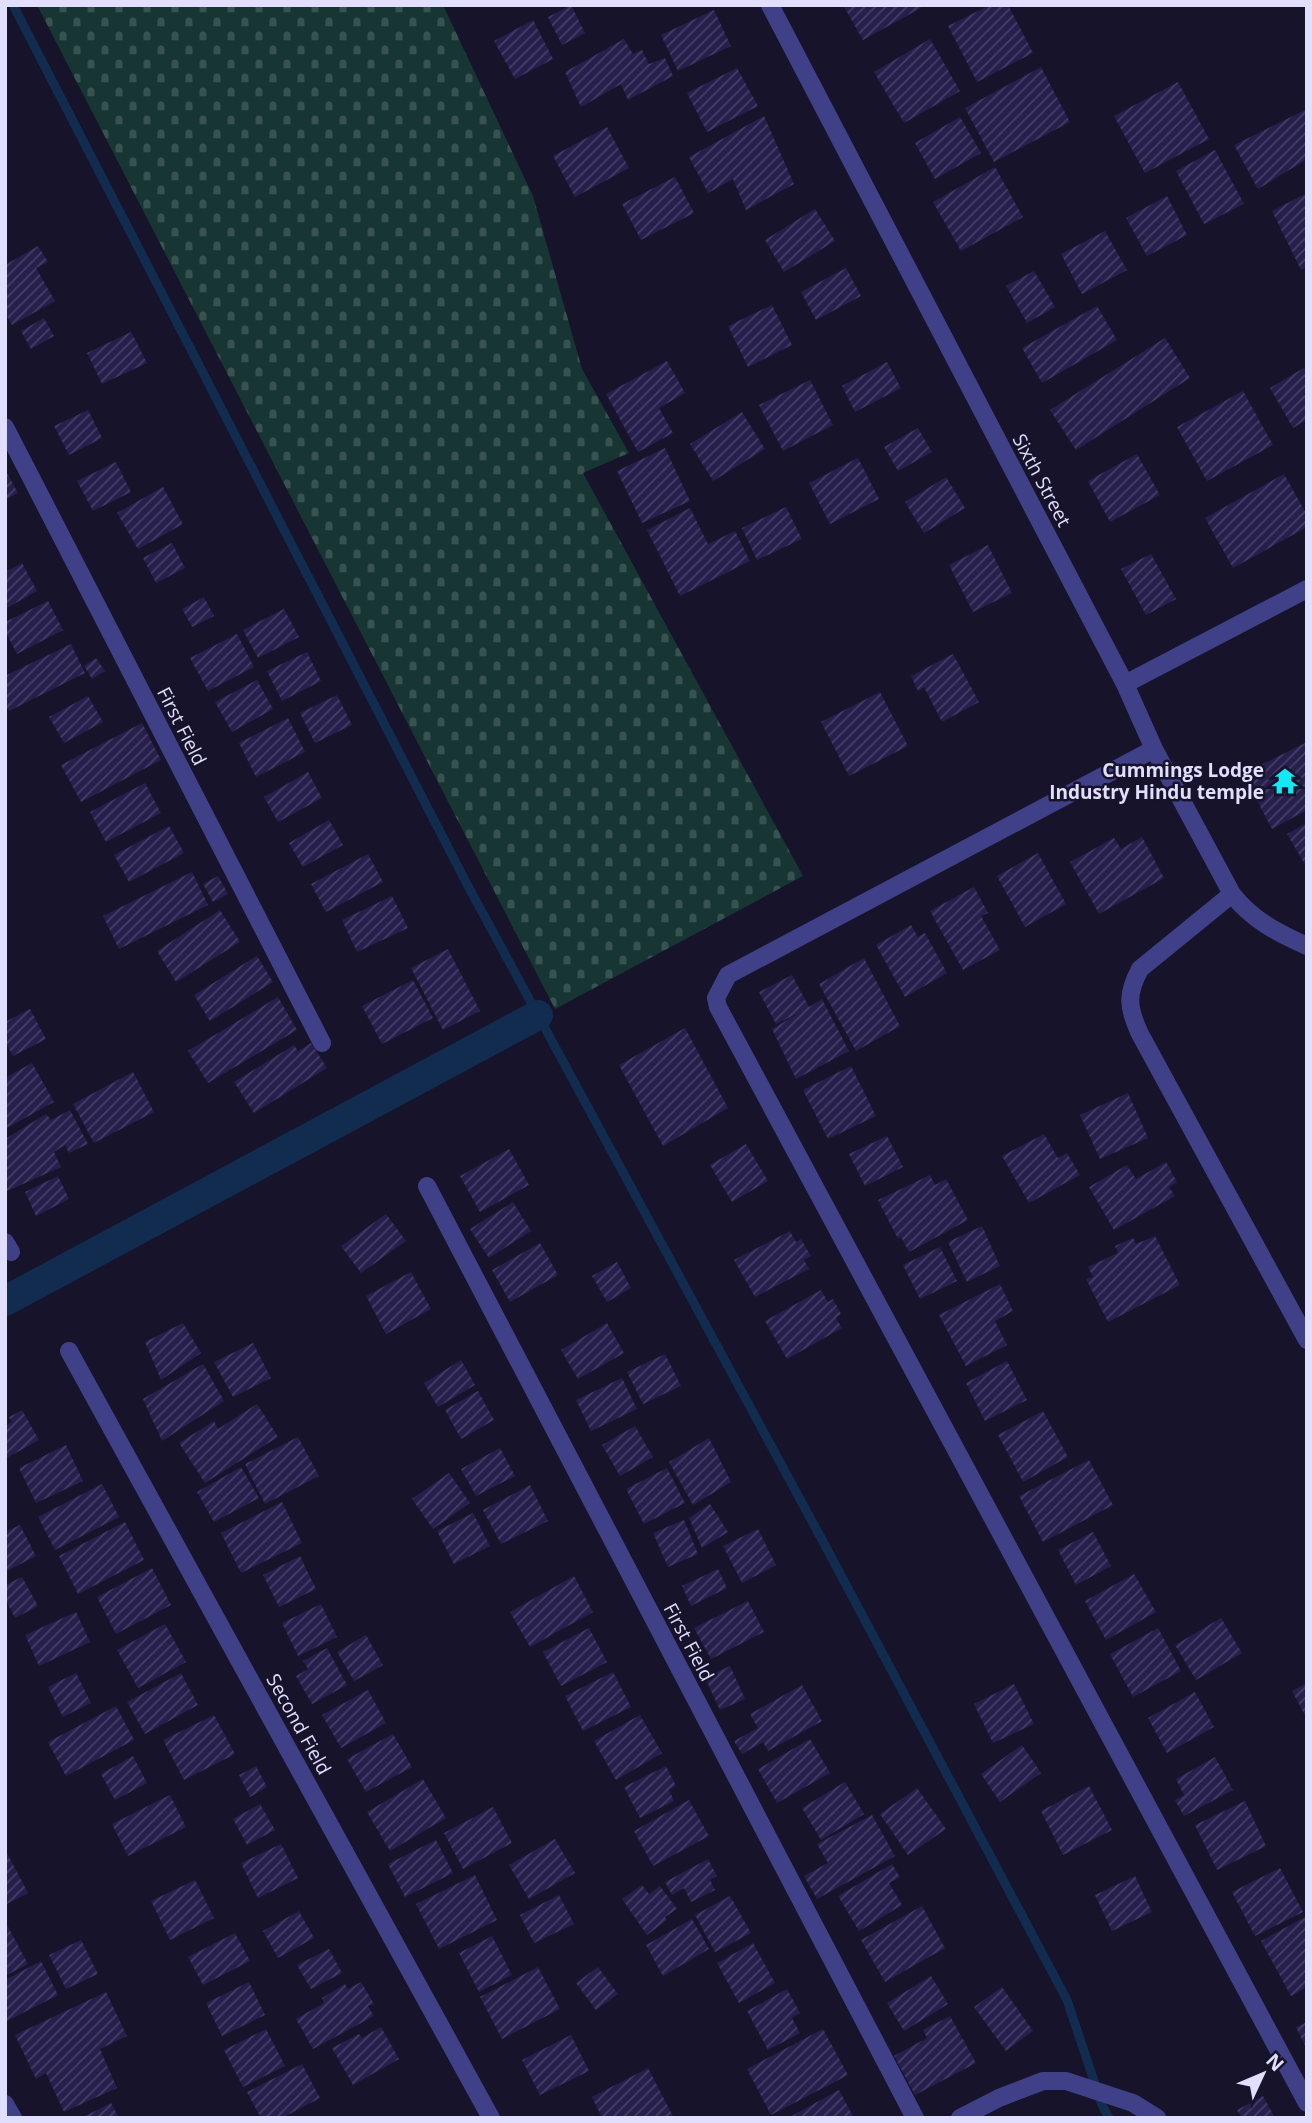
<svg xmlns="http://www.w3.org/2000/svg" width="1312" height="2123" font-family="'Open Sans',sans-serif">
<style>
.cemetery{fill:url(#cemetery-stones)}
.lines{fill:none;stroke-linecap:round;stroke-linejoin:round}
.stream{stroke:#122c50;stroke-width:9}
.canal{stroke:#122c50;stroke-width:30}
.building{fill:url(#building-hatch)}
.minor{stroke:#404088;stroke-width:18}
.labels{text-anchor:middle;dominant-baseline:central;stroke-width:5;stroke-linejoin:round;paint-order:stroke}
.street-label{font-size:19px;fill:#e1defe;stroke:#16132b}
.poi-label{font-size:19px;font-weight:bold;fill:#e1defe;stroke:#16132b;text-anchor:end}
</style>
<defs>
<pattern id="cemetery-stones" width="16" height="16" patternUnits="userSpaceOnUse" patternTransform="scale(1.75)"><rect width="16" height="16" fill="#163533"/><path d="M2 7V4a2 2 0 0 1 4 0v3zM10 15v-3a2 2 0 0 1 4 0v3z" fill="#385252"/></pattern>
<pattern id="building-hatch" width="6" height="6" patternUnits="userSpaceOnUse" patternTransform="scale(1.75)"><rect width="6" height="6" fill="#261f4c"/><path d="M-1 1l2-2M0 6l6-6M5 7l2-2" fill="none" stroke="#453f67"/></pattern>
</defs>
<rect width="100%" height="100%" fill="#16132b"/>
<path class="cemetery" d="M37,5H443L533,196L582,369L629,453L583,473L803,876L555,1009Z"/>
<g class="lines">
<path class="stream" d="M13,5L468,886L827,1549L1067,2000L1102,2105L1109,2118"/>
<path class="canal" d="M5,1301L538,1015"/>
</g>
<path class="building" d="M571,5L585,33L562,45L548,17Z
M843,5H919L921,8L863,40Z
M990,5H1008L1033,53L977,82L948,26Z
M714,10L731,46L678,71L661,35Z
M533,20L553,59L515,79L494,41Z
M624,39L633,54L642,50L649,64L665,58L673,76L628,100L621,84L581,107L565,72Z
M930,39L960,91L904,123L874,72Z
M1041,67L1070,122L994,162L965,108Z
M737,68L758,106L707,132L687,93Z
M1178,82L1209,139L1145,173L1114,116Z
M1307,109V159L1258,189L1234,145Z
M764,116L794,184L746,210L733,179L708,193L689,157Z
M960,117L981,153L935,179L915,143Z
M607,127L629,168L575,197L553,156Z
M1215,150L1244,204L1204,224L1176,171Z
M995,167L1023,217L961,251L933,202Z
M675,177L694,213L641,240L622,204Z
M1307,193V267L1301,270L1272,211Z
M1167,196L1187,235L1147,256L1126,218Z
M815,209L835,241L784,272L765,240Z
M1105,231L1127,270L1082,294L1061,254Z
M38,246L48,262L36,268L55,301L12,325L5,313V265Z
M846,268L861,296L816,320L801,292Z
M1034,271L1055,307L1027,323L1006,286Z
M772,305L792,345L748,367L728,326Z
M1097,306L1117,340L1042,383L1022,348Z
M44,318L54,336L31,349L21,331Z
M131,332L147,363L102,384L87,353Z
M1165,338L1190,378L1076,450L1050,410Z
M667,361L685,393L659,408L673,433L638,452L606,394Z
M887,362L901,388L855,412L842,386Z
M1307,366V420L1293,428L1270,388Z
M810,380L833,425L783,451L759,405Z
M1243,391L1273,445L1207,481L1177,427Z
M88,410L102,438L69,455L54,426Z
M742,412L765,449L713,481L690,444Z
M918,428L932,452L898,471L884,447Z
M665,448L690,501L642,523L617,471Z
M1137,454L1160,495L1110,522L1088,481Z
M858,458L879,499L830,524L809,483Z
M116,462L131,492L93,511L77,481Z
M7,473L18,493L5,500V474Z
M1284,474L1307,515V527L1233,568L1205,518Z
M946,477L965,508L924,533L905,502Z
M163,487L183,524L138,549L117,513Z
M786,507L802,539L757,560L742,528Z
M690,508L708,544L735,531L750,561L680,596L647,530Z
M172,543L185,568L156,583L143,558Z
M988,545L1012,593L973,612L949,565Z
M1151,554L1176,599L1146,615L1121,569Z
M22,563L37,591L5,609V572Z
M204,597L214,616L192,627L182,609Z
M48,601L63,630L17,654L5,631V622Z
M284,609L299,637L258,658L243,630Z
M237,634L254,667L208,691L190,658Z
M71,644L85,673L9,711L5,704V676Z
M307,652L321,681L282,701L267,671Z
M953,654L979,702L942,722L924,687L918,691L911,676Z
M96,658L105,671L92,679L84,666Z
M257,680L273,709L232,732L215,702Z
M880,692L908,746L849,776L821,722Z
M337,695L352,725L315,743L300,713Z
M88,696L103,722L64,743L49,717Z
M288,718L305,752L256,777L239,743Z
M142,723L161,760L81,802L61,765Z
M1307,742V810L1272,829L1243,774Z
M308,772L322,798L278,822L264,797Z
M145,783L161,813L106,842L90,812Z
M329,820L343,845L303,867L289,843Z
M1307,823V868L1287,834Z
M169,826L184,853L129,882L114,855Z
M1142,837L1164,878L1099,914L1070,862L1114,838L1121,849Z
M1038,853L1066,904L1025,927L997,876Z
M368,854L383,882L326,912L311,884Z
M192,872L208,905L119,949L103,916Z
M218,876L228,894L213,902L203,884Z
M974,887L988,913L981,916L1000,950L963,970L930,911Z
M392,896L408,928L357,952L342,920Z
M220,910L240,942L176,982L157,951Z
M911,925L918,937L925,933L947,973L905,997L876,945Z
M448,949L480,1011L443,1030L411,968Z
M257,956L273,982L210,1021L194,995Z
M864,958L900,1026L856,1051L819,984Z
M792,975L809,1007L822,999L849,1051L796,1079L772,1029L799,1013L776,1024L759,992Z
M413,980L433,1018L382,1044L362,1006Z
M278,997L297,1030L208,1083L188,1051Z
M30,1009L46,1039L13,1056L5,1042V1022Z
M685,1028L728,1108L663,1146L619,1065Z
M311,1043L327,1068L254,1113L234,1082L294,1045L298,1051Z
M32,1063L54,1102L5,1129V1078Z
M851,1066L876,1116L828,1139L803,1090Z
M133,1072L154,1112L94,1143L73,1104Z
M1128,1093L1148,1138L1100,1159L1080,1115Z
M70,1110L88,1144L69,1153L65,1145L54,1152L61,1167L5,1192V1139L46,1114L51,1120Z
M1044,1134L1058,1158L1067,1153L1080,1175L1029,1203L1002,1156Z
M887,1136L903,1167L865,1186L849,1154Z
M746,1144L768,1181L732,1202L710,1165Z
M509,1149L529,1185L480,1212L460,1176Z
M1166,1162L1177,1182L1169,1187L1175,1196L1114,1230L1089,1187L1127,1165L1136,1179Z
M930,1175L935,1185L946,1179L968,1220L909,1252L901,1237L898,1239L878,1200Z
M58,1176L69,1199L36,1216L25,1192Z
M513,1202L531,1231L489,1258L470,1229Z
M386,1214L406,1241L361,1273L341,1246Z
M982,1226L1000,1266L967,1282L948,1242Z
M790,1231L796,1242L801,1239L811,1256L804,1260L809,1269L755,1297L734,1260Z
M1155,1236L1180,1285L1108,1322L1086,1279L1093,1277L1088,1267L1118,1253L1115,1246L1133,1238L1136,1244Z
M540,1243L558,1275L510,1302L492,1270Z
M940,1247L957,1281L920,1299L903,1265Z
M617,1262L631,1288L607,1302L592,1276Z
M411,1272L431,1309L386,1334L366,1296Z
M1000,1284L1013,1311L995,1321L1007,1345L966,1366L939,1315Z
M821,1290L828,1302L833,1299L841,1314L836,1318L842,1328L787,1359L765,1321Z
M183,1323L201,1353L161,1380L145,1342Z
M607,1323L624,1353L578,1379L561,1350Z
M253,1343L271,1378L233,1397L214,1362Z
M665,1354L681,1386L643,1404L627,1372Z
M461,1360L475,1385L438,1407L424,1383Z
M1007,1361L1027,1400L985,1421L966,1383Z
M203,1364L224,1401L162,1441L143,1399Z
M622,1378L637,1409L591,1431L576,1400Z
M478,1391L494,1420L461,1439L445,1410Z
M257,1404L278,1437L205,1483L179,1443L214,1421L218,1429Z
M22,1410L39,1440L5,1459V1426L12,1422L9,1417Z
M1043,1411L1068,1457L1023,1482L998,1435Z
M635,1426L653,1457L620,1476L602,1445Z
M298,1437L319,1476L265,1504L245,1464Z
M709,1438L731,1482L693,1505L669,1462Z
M66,1445L83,1481L36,1503L19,1468Z
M500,1448L515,1476L476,1496L461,1469Z
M1089,1460L1113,1505L1043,1542L1019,1496Z
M241,1467L259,1498L214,1522L197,1492Z
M667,1468L685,1503L644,1524L626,1489Z
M449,1473L470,1503L433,1529L412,1499Z
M102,1484L119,1517L55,1550L38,1517Z
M530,1485L548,1521L501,1544L483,1510Z
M282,1502L302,1543L241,1573L221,1533Z
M710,1504L728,1532L702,1548L689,1518Z
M473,1513L490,1546L454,1564L437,1531Z
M684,1520L698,1554L668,1567L653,1533Z
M125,1522L144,1560L78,1594L59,1556Z
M20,1525L36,1556L5,1572V1532Z
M758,1529L776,1565L742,1583L723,1546Z
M1093,1532L1111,1566L1076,1585L1058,1550Z
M300,1556L316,1589L279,1607L263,1575Z
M152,1568L171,1605L116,1634L97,1597Z
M718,1569L727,1588L691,1606L682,1586Z
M1134,1574L1156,1612L1106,1640L1085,1601Z
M574,1576L593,1612L530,1647L510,1612Z
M22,1577L38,1606L15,1618L5,1599V1585Z
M748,1601L764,1632L711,1659L694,1628Z
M321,1604L337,1637L298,1656L282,1623Z
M76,1612L90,1642L39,1666L25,1635Z
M1221,1618L1242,1653L1196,1680L1175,1645Z
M165,1624L186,1662L138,1688L117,1650Z
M589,1628L607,1662L561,1686L543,1652Z
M1158,1628L1181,1671L1133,1697L1110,1654Z
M366,1635L383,1665L354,1681L337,1652Z
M327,1648L347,1685L312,1704L296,1676L308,1669L303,1661Z
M730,1666L745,1699L720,1710L705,1678Z
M613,1672L631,1707L583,1731L565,1696Z
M76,1673L91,1703L63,1717L48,1687Z
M181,1673L198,1705L145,1734L127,1702Z
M1307,1683V1719L1292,1691Z
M1014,1684L1034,1724L993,1743L974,1704Z
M802,1685L822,1721L768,1751L763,1742L742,1754L734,1741L758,1728L750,1714Z
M368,1690L386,1723L341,1748L322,1715Z
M1195,1692L1214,1727L1167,1753L1148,1718Z
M116,1706L134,1740L66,1776L48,1742Z
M214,1715L235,1754L184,1780L163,1740Z
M640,1715L662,1753L616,1780L594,1741Z
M393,1734L412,1767L366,1792L347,1759Z
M810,1739L830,1773L777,1803L758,1769Z
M1022,1745L1041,1773L1000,1802L981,1774Z
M133,1756L147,1783L115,1800L101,1774Z
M1215,1757L1233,1790L1184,1816L1175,1800L1184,1795L1176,1779Z
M256,1766L267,1787L250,1797L239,1775Z
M666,1766L676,1786L669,1790L674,1801L640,1818L624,1787Z
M423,1779L446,1818L390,1851L367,1812Z
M845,1782L864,1814L821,1840L802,1808Z
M1089,1786L1112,1830L1063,1855L1041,1811Z
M917,1788L946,1829L908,1855L880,1814Z
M170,1795L186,1827L128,1856L112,1824Z
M689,1800L709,1836L653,1866L634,1831Z
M1245,1801L1266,1846L1217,1870L1195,1825Z
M260,1804L275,1830L247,1845L233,1819Z
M493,1807L512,1843L463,1869L444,1833Z
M872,1815L895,1856L817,1899L804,1876L828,1863L817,1844Z
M555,1839L575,1873L529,1899L509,1865Z
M436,1840L453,1873L405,1897L388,1864Z
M281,1844L298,1878L258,1898L241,1863Z
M7,1853L28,1893L5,1905V1854Z
M708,1859L717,1876L710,1880L715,1890L691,1902L684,1888L672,1895L665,1882Z
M892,1864L900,1877L889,1883L902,1905L859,1931L838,1896Z
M1280,1868L1303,1912L1255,1936L1232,1892Z
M475,1875L497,1920L439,1949L416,1904Z
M1135,1876L1152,1912L1112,1931L1095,1895Z
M195,1880L214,1918L170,1940L151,1901Z
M642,1885L649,1894L660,1886L677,1909L665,1917L667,1920L647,1935L622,1899Z
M559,1895L574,1924L534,1943L520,1915Z
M730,1896L751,1933L715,1952L695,1915Z
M922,1906L945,1948L885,1982L861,1940Z
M299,1911L314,1938L278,1958L263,1931Z
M1307,1916V1987L1291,1996L1261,1941Z
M692,1919L709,1949L663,1976L646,1945Z
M5,1921L28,1964L5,1976Z
M235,1933L250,1961L203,1985L188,1957Z
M492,1936L512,1975L479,1992L459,1953Z
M81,1940L98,1974L66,1989L49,1955Z
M753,1943L775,1983L739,2003L717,1963Z
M329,1949L342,1973L311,1989L297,1965Z
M41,1961L58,1995L5,2022V1980Z
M538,1967L560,2009L502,2039L480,1997Z
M598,1967L618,1994L596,2010L576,1983Z
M931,1976L948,2004L904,2031L887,2003Z
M249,1982L265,2015L222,2036L206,2003Z
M361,1982L374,2004L368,2006L374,2016L313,2049L296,2019L324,2003L322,1998L345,1984L348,1989Z
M1002,1987L1033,2031L1006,2051L974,2007Z
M787,1989L800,2013L792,2018L800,2033L768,2050L747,2011Z
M106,1992L127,2036L100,2049L117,2088L64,2112L46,2073L36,2079L15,2035Z
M950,2016L976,2063L915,2095L894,2056L927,2038L923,2030Z
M1307,2022V2050L1296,2027Z
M381,2027L399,2059L353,2085L332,2048L359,2034L362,2038Z
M266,2029L285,2066L243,2087L224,2050Z
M823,2029L848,2075L771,2115L747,2069Z
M571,2035L589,2071L540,2095L522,2060Z
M302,2064L320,2098L282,2118H261L247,2092Z
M648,2068L674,2118H602L592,2097Z
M839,2090L854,2118H788Z
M1263,2096L1275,2118H1242L1237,2110Z
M111,2103L119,2118H81Z"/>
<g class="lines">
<path class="minor" d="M770,5L1125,684L1154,749L1232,894C1252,920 1278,933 1307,946
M5,427L322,1043
M1125,684L1307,589
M1154,749L728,975L716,998L718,1007L1307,2103
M1232,894L1140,969C1126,995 1128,1008 1140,1034L1307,1340
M427,1186L915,2118
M5,1242L11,1252
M69,1351L491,2118
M5,2104L13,2118
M960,2118L999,2098L1043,2081H1066L1133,2103L1157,2118"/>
</g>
<defs>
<g id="temple-bare" transform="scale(2.1)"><path d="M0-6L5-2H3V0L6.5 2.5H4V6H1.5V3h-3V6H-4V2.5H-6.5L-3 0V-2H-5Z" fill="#13e8f5" stroke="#16132b" stroke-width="2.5" paint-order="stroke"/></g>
</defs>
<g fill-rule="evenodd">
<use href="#temple-bare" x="1285" y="781"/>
</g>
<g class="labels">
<g class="street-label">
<text transform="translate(1042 480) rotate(62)">Sixth Street</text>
<text transform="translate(182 726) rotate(63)">First Field</text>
<text transform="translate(689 1642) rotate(62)">First Field</text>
<text transform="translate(299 1724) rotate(61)">Second Field</text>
</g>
<g class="poi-label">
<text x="1264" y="770">Cummings Lodge<tspan x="1264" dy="22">Industry Hindu temple</tspan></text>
</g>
</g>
<rect width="1312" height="2123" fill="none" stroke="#e1defe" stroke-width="14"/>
<g transform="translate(1263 2074) rotate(46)" stroke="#16132b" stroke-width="5" paint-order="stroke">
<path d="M0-5L12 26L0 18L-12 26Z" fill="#e1defe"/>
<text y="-10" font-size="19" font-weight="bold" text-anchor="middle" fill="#e1defe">N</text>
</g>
</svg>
